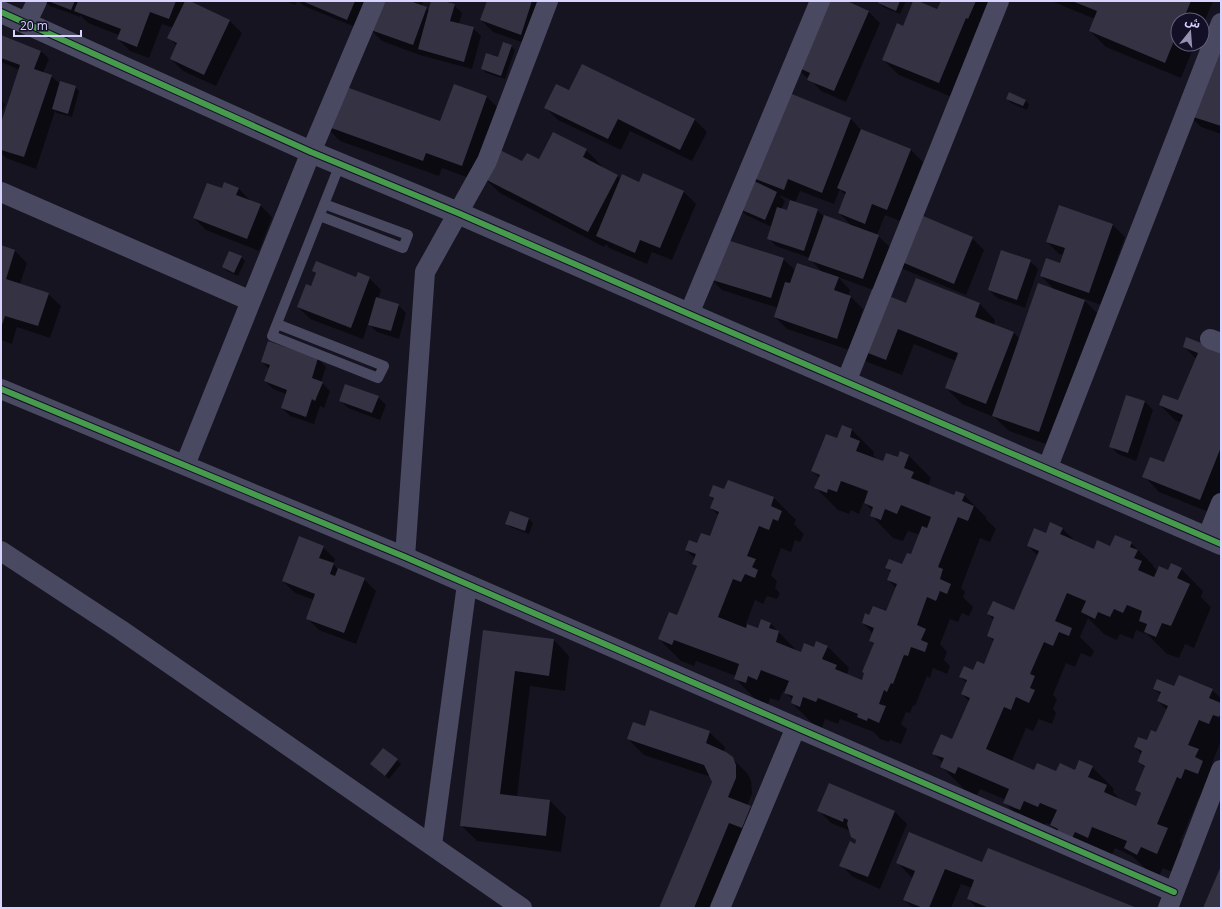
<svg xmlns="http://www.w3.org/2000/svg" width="1222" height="909" font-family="'Open Sans','Noto Sans Arabic',sans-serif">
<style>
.shadow{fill:#0007;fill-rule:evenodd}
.building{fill:#343243}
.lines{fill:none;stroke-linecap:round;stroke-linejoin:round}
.service{stroke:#4a4962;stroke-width:10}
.minor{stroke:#4a4962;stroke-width:20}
.tertiary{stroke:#4a4962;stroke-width:22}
.cycleway-casing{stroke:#130f26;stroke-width:8}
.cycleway{stroke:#469c4c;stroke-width:6}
</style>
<rect width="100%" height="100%" fill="#161421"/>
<path class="shadow" d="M44,1H192V3L230,21L242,33L216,86L183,71L171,59L177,46L169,38L174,28L162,24L149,58L130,51L118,39L119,35L88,23L80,15V17L50,6Z
M286,1H297L295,5Z
M299,1H366L355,27L304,6Z
M379,1H423L422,6L426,8L429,11L432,1H439L454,5L462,13L459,24L473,28L481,36L472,69L427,57L425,55V57L382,41L370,29Z
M488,1H537L533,46L493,32L481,20Z
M844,1L868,11L880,23L846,102L821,91L809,78L806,77L794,65Z
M880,1H906L900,14L883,7L879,3Z
M914,1L938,10L942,1H987L995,9L954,98L899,75L883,60L903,27Z
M1051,1H1213L1202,27V20H1178V44H1195L1181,78L1106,47L1090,31L1095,19Z
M1,36L41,51L49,59L43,73L51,76L60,84L75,87L79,91L72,117L57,113L55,111L36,169L6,158L1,153V126L20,70L1,62Z
M511,46L515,50L505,79L486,73L482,69L498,58Z
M1221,46V134L1201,127L1188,115Z
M582,65L695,120L707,132L692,161L630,131L621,150L558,120L546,108L569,91Z
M486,96L502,112L477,181L442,168L439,176L340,141L324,125L441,122Z
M1007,99L1026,101L1029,104L1027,110L1011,103Z
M1,100L5,104L1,114Z
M851,119L862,131L911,150L923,162L900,221L885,215L877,235L891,248L875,292L907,304H980L995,320L994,325L1014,333L1020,339L1056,291L1041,276L1060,265L1064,255L1059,254L1047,242L1113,225L1125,237L1101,305L1082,298L1100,316L1054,447L1009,431L994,417L962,404L946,388L956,361L914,344L902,375L867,362L851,346L849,350L787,329L775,317L778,308L722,290L710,278L783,259L795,270L822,272L810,259V258L776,246L768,238L772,227L746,215L738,207L749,176ZM840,189L846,196L839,213L853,227L825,218L817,210L795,203L800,191L834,204ZM779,195L791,200L787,212L781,210L785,201ZM838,277L873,290L861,319H860L863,309L851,297L848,296L850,290Z
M586,150L602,166L601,167L617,176L621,179L684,192L696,204L672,260L652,252L647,264L609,248L606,244L604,247L500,193L484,178L523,163L539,161Z
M239,189L251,201L260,205L272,217L259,251L206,230L194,218L222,190Z
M972,238L984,250L966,295L903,269L891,257Z
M1,246L15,251L27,263L20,284L48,294L61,306L50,338L17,327L12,344L1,340Z
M241,257L245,261L238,276L227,271L223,267Z
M1030,261L1038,269L1025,308L997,298L989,290Z
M313,271L357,278H369L381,290L378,299L398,305L406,313L399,339L377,332L368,324L363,339L310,319L298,307L311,287L316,274Z
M1184,346L1221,352V502L1216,515L1159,492L1144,476L1164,463L1181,422L1176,421L1160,405L1179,402L1196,359Z
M318,359L326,367L321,382L330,391L324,408L320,406L314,424L290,416L282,408L286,394L273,389L265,381L269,369L262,362Z
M1127,396L1145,402L1153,410L1136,461L1118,454L1110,446Z
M378,397L386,405L380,420L348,408L340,400Z
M842,427L852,430L874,452L873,455L879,461L884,463L909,456L931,478L928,486L955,496L964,495L986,517V519L996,529L990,542L980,538L961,588L965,592L963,597L973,607L969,616L962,613L958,622L950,619L940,644L947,652L944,660L950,666L947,674L933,668L930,678L927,676L915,706L913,705L910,713L906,712L901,724L907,729L901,744L890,740L889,742L880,739L874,732L840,719L838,724L825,719L822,728L814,725L792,703L793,700L785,692L783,691L779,701L770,698L768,705L757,701L735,678L736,676L696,661L694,666L681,661L659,639L678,617L697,568L693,564L695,559L686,550L711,538L719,516L711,508L714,500L710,496L725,490L774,498L796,520L794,524L804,534L800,542L795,540L791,552L781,548L771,575L777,581L775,588L780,593L777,599L767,596L763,604L755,600L746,624L758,629L771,624L798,652L801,653L815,648L827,646L849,668L847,675L862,681L874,645L870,641L873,634L863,623L870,616L887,612L896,588L888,580L891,572L886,567L903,565L912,556L920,535L908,531L903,541L893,538L871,515L873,511L865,503H863L859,514L851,510L849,514L838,510L816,488L820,478L812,471L838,439Z
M511,512L529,519L533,523L529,534L510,527L507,523Z
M1062,528L1076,542L1094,550L1131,543L1153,565V566L1158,572L1181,569L1203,591L1201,597L1211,607L1194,648L1185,644L1179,658L1167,654L1146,633V634L1136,630L1133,639L1120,634L1117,640L1104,634L1088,618L1080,637L1094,651L1091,657L1081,653L1075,667L1066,663L1053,695L1057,699L1053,709L1056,713L1052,724L1039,719L1033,731L1026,728L1012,761L1034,771L1057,772L1075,771L1092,767L1114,789L1113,792L1123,802L1136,807L1142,795L1136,790L1145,768L1139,762L1142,755L1135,747L1147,741L1157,734L1167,710L1158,701L1161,695L1154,689L1175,688L1212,690L1221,698V741L1212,763L1220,772L1203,800L1199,798L1180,842L1190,851L1179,875L1163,868L1159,876L1147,870L1132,856L1115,848L1110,859L1058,832L1051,825L1046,823L1042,832L1027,825L1005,803L1006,800L980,789L977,795L964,789L942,767L943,763L933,753L953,740L969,701L962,694L967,683L960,677L984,665L994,642L988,635L994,620L988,614L1015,611L1038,556L1028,546L1046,534Z
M323,547L335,559L333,564L338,569L364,579L376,591L356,644L319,630L307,618L314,600L295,593L283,581Z
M484,631L554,640L569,656L565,691L530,686L517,797L550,801L566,817L561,852L477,841L461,825Z
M645,727L709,732L725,747L724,752L732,758L748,774L751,781L752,794L747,806L750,807L766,823L716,908H660L713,782L711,777L644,755L628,739Z
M397,760L401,764L389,779L375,768Z
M830,784L895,812L907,824L880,889L853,877L841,865L857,841L852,837L850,831L831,823L819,811Z
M897,862L983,863L1134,908H977L968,899L972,888L961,884L951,908H913L904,900L913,879Z"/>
<path class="building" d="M48,1H75L71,10Z
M78,1H176L169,19L150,12L137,47L117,39L121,29L74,11Z
M185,1H190L230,20L204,75L170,59L177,43L167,38Z
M302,1H355L347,20Z
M378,1H410L427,7L413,45L368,29Z
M431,1H443L455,4L450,21L474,27L464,62L418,49Z
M487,1H532L521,35L480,20Z
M818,1H847L869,11L834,91L807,80L810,73L793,65Z
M879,1H900L896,11L878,3Z
M913,1H918L937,9L941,1H976L968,19L966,18L939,83L882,60L897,23L903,26Z
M1072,1H1191L1183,20H1178V31L1165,63L1089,31L1097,11Z
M1,35L41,51L34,69L52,75L24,157L1,150V123L20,65L1,58Z
M503,42L512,45L501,76L481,69L486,53L498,57Z
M1221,45V126L1187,115Z
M582,64L695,119L680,150L618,119L608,139L544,108L556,84L569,90Z
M60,81L76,86L68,114L52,109Z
M338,84L440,121L454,84L487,96L462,166L426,153L423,161L323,125Z
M782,90L851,118L822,193L788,179L784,190L748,176Z
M1009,92L1026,100L1023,106L1006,99Z
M861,129L911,149L887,210L872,204L865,224L838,213L846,192L837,188Z
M553,132L587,149L583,157L618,175L588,232L483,178L498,149L522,161L527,153L539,159Z
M643,173L684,191L660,248L640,240L635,253L596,236L622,174L639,182Z
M750,179L777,192L765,220L737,208Z
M224,182L239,188L236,195L261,204L247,239L193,218L207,183L222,188Z
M790,200L818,209L804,251L767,239L777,207L787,210Z
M1059,205L1113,224L1089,293L1040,276L1046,258L1060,263L1065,248L1046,242Z
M909,210L973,237L954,284L890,257Z
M824,215L879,235L863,279L808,260Z
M721,238L784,258L771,298L709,279Z
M1,245L15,250L6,279L49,293L38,326L5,316L1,328Z
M1001,250L1031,260L1017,300L988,290Z
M229,251L242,256L234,273L222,267Z
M316,261L356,277L358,272L370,277L351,328L297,307L306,284L311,286L316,273L312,271Z
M797,263L839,277L834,290L851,296L837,339L774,317L785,282L790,283Z
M916,278L980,303L975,317L1014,332L986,404L945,388L958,353L898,329L886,360L850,346L872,289L906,303Z
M1038,283L1085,300L1039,432L992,416Z
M376,297L399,304L391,331L368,325Z
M1186,337L1221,351V447L1200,500L1142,477L1150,457L1164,462L1183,415L1159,405L1163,395L1178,400L1198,353L1183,347Z
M268,341L318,358L312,378L323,382L315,401L312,399L306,417L281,408L287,390L264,381L270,365L261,362Z
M345,384L379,396L372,413L339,401Z
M1126,395L1145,401L1128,453L1109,447Z
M842,425L852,429L850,437L860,441L856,451L883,461L886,453L898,457L900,451L909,455L904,468L914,472L911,478L954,495L956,491L965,494L962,501L974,506L968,521L958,517L938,567L943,569L940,579L951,584L947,594L940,591L936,601L927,597L917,625L926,629L921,640L928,643L925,652L911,647L908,656L904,655L893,684L891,683L887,692L884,690L879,704L886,706L879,723L868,718L867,721L857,717L858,714L818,698L816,702L803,697L800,707L791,703L793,696L784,693L789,681L761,670L757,680L748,676L746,683L734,679L739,664L674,640L672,645L658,639L669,612L677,615L697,566L692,564L696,554L685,550L689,540L697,543L701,533L710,536L719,512L710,508L714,498L709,496L713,485L724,489L728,480L774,497L771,506L782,511L778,521L773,519L769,530L759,526L747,556L756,559L752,567L758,570L755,578L745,574L741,582L733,579L718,617L746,628L747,624L758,628L761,619L771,623L769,628L779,631L776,642L801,652L804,643L814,647L816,641L828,646L822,659L837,665L835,669L862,680L864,673L862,672L874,643L869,641L874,628L862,623L865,613L869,615L873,606L886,611L897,584L887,580L891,570L885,568L889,559L902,564L907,553L911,554L922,526L927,528L931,517L901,505L897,514L885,509L881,520L870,516L873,507L864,503L868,491L841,481L837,492L828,489L827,493L814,488L820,475L811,471L826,434L837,438Z
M510,511L529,518L525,531L505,524Z
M1050,522L1063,528L1060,534L1094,549L1097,540L1110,546L1115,535L1132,542L1130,547L1138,550L1134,558L1142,561L1138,570L1154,577L1159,566L1168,570L1171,563L1182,568L1177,578L1190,584L1171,626L1162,623L1156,637L1144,632L1147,624L1139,621L1142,611L1127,605L1123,613L1114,609L1110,617L1098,612L1095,619L1081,612L1086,601L1067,593L1055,621L1072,628L1069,636L1059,632L1053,646L1044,642L1030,674L1035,676L1030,688L1035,690L1029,703L1016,697L1011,710L1004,707L986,749L1034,770L1037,763L1056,771L1060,763L1075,770L1079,760L1093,766L1088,777L1107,785L1104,792L1136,806L1141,793L1135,790L1145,766L1138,762L1142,751L1134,747L1138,737L1147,740L1151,730L1156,732L1168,706L1157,701L1161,692L1153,689L1157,679L1174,686L1179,675L1213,689L1209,698L1221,703V713L1219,717L1213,715L1209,724L1199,720L1188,745L1199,749L1195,757L1203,761L1198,774L1185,769L1181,779L1177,777L1157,824L1168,828L1157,854L1141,847L1137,855L1124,848L1127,841L1092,827L1088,838L1075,832L1071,840L1057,834L1058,829L1050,825L1057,810L1040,803L1038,807L1024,801L1020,810L1003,803L1009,789L958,767L955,774L940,767L944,758L932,754L941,734L952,739L970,698L961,694L967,680L959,677L964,666L973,670L977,661L984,664L994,639L987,636L994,617L987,614L993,601L1014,610L1039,551L1027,546L1034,528L1046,533Z
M299,536L324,546L319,558L334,563L330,574L335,576L338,568L365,578L344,633L306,619L315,594L282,581Z
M483,630L554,639L549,676L515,671L500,794L550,800L546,836L460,826Z
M650,710L710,731L706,743L726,752L733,757L736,765V778L728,797L751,806L742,828L729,823L694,908H659L712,782L704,765L627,739L633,722L645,726Z
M383,748L398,759L385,776L370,764Z
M829,783L895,811L868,877L839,866L850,841L855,844L856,840L851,837L847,824L848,820L844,818L843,822L817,811Z
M909,832L982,862L988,848L1137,908H989L967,899L974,880L945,869L929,908H923L903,900L915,871L896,863Z
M1221,866V908H1203Z"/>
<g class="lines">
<path class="service" d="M320,216L403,248L408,235L324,204
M277,324L384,366L378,378L272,336L340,164"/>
<path class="minor" d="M26,24L37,1
M1,192L251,301
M689,314L820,1
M1210,339L1221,343
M846,382L999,1
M1,389L405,557L1174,892
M185,465L311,152L375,1
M1047,469L1221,23
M1207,538L1221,503
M1,551L121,630L522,908
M405,557L425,272L487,161L548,1
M432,845L467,584
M720,908L796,727
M1168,908L1221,770"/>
<path class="tertiary" d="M1,12L311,152L458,213L689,314L1221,544"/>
<g class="cycleway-casing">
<path id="cycleway" d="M1,12L311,152L458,213L689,314L1221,544
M1,389L405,557L1174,892"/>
</g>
<use href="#cycleway" class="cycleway"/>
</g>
<rect width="1222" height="909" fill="none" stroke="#d9d4ff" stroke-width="4"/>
<g transform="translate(1190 32) rotate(17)"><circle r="19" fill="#130f26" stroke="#625e7d"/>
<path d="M0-3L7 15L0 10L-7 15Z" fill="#9591b1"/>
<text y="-6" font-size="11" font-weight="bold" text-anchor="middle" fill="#d9d4ff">ش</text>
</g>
<path d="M14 30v6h67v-6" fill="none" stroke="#d9d4ff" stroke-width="2"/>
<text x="20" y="30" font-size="12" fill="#d9d4ff" stroke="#130f26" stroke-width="3" paint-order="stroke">20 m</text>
</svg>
